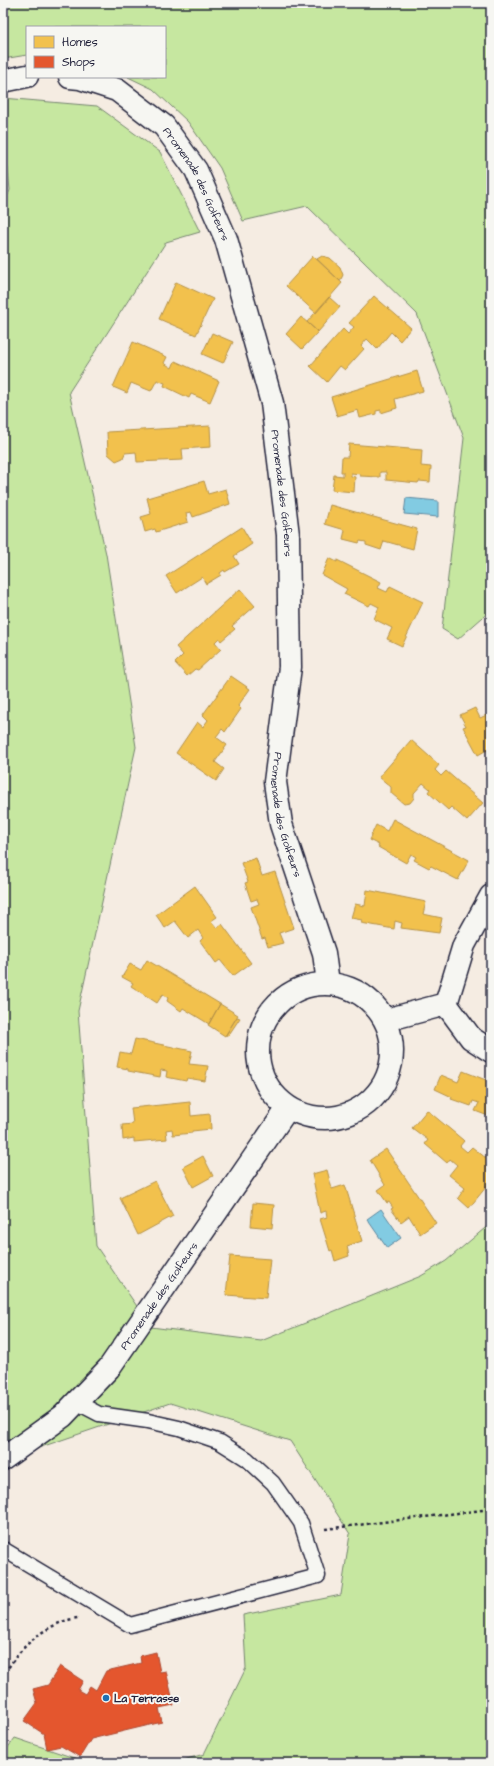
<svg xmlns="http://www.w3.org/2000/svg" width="494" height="1766" font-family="'Architects Daughter',sans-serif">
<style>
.green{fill:#c6e7a0;stroke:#74846e}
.water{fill:#82cbe2;stroke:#5c879f}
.homes{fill:#f2c14e;stroke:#b49148}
.shops{fill:#e4572e;stroke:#aa4732}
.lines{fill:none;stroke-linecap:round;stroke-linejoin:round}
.lane-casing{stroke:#22223b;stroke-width:17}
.street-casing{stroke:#22223b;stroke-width:25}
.path{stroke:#22223b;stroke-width:2.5;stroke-dasharray:3 3;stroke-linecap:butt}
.lane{stroke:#f6f6f2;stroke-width:14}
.street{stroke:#f6f6f2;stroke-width:22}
.poi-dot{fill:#1f6fb2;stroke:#f6f6f2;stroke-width:1.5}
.labels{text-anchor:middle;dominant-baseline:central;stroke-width:4;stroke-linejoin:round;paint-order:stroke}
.street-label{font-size:11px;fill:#22223b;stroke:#f6f6f2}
.poi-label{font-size:11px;font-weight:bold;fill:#22223b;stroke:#f6f6f2;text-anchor:start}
</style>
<rect width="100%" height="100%" fill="#f5ece2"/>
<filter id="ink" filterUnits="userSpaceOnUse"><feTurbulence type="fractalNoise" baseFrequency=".025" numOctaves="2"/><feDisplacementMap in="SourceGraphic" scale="8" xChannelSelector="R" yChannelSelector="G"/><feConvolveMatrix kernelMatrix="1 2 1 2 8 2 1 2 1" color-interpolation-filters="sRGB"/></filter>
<g filter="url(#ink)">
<path class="green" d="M3,3H491V610L458,639L442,629L464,438L417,314L307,206L243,221L220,168L188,122L153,89L128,77H165V27H27V55L3,59Z
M3,98L97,106L160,152L200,232L166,242L69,392L106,554L136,747L78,1011L96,1246L151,1327L261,1341L421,1276L446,1261L491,1223V1763H173L204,1754L246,1668L243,1615L341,1595L350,1534L290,1441L170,1403L3,1460V206L10,190L3,121Z
M15,1738L89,1763H3V1754Z"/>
<path class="water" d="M406,498L438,501V517L404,514Z
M381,1209L401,1238L387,1248L367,1219Z"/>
<path class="homes" d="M313,256L342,283L316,313L286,286Z
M322,256L330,258L340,267L343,275L340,281L317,259Z
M176,282L213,299L196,335L159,319Z
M374,296L411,328L400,341L391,332L377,349L367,339L361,346L364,349L345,370L340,366L327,382L310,366L343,329L348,334L354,327L349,323Z
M329,297L340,307L318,332L307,322Z
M301,317L318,332L302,349L286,334Z
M212,333L233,342L223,363L202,354Z
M133,342L167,357L164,363L172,368L175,361L219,381L210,402L191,394L189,398L164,386L165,383L157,380L151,391L131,383L127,393L113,387Z
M417,371L423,391L395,399L397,408L381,413V410L376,411V414L360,418L358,410L337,416L331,397Z
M210,426L211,447L182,449L183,460L137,462L136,452L125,453L123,458L116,461L108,454L107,432Z
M349,444L422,450L421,466L431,467L430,482L419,481L418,483L386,480V472H380V477L360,476V474L351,473V476L355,477L354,492L332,490L334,475L343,476V472H341L342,457H348Z
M204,481L208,494L226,489L230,504L193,517L191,512L186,513L188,522L156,532L155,529L145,532L141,517L151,514L147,498Z
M330,505L417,529L413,549L384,541L381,550L366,545V542L360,541L359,543L343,539L345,530L325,524Z
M242,527L252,544L234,556L239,564L225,572L224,570L220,573L221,575L206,584L202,577L177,593L166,576Z
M329,558L337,562V560L381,582L378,588L387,592L390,586L423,602L402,646L387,639L392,628L374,619L379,607L371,603L369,606L344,594L347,589L322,575Z
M240,589L255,606L232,626L235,629L221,641L219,638L215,642L221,649L198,670L195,669L187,676L175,663L183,655L176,647Z
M231,676L250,689L238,706L241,709L225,732L222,729L216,737L227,745L215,762L224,769L216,781L176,753L197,722L203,727L208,720L203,715L204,713Z
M475,708L480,718L491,713V767L486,758L489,756L487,750L478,755L463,727L466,726L460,715Z
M411,740L439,765L435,770L441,776L446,771L483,803L467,821L451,807L448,810L428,792L430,789L423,783L414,793V798L410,803L404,804L391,793V787L379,777Z
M393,819L469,860L458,880L431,866L429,868L414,860L416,857L411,854L406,863L378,847L379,845L369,840L376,825L387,831Z
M256,858L262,876L275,872L294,928L279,933L283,943L268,947L265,938L262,939L251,907L259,904L257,899L251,901L245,883L248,882L241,863Z
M195,886L217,917L211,921L217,928L222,924L251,963L233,976L220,960L216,963L200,941L203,938L198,930L188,938L175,921L165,928L156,915Z
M367,890L426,902L423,914L442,918L439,933L401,928L402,923L395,921L394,929L361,923L362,920L351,918L355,904L365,906Z
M147,960L220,1004L209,1024L183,1008L181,1011L167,1001L168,998L163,994L157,1003L131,986L133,983L122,977L130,964L141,970Z
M220,1004L238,1015L225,1036L208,1025Z
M237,1017L240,1018L228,1036L226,1035Z
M135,1039L192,1051L189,1064L208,1066L205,1081L187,1078L186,1081L166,1077L167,1071L161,1070L160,1077L128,1071V1069L117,1067L120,1052L131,1054Z
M463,1071L491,1082V1117L475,1111L479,1103L473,1101L471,1106L451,1099L452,1097L435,1089L441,1075L458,1082Z
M190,1102L191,1116L210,1114L211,1129L192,1131V1133L173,1135L172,1129L166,1130L167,1139L134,1142V1138L123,1140L122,1125L133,1124L131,1108Z
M427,1110L463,1140L464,1141L460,1146L467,1152L472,1147L491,1162V1181L469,1208L458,1198L465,1188L449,1175L457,1165L450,1159L447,1163L425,1144L428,1140L412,1128Z
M386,1149L436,1223L420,1234L409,1216L401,1222L391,1209L393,1208L389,1202L387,1203L378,1190L385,1185L370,1160Z
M203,1156L213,1176L193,1187L183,1167Z
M327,1170L332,1189L345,1185L362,1241L347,1246L349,1256L335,1261L332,1250L330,1251L320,1219L327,1217L326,1211L320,1213L312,1174Z
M155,1181L173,1216L138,1235L120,1198Z
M253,1203L274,1205L272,1228L251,1226Z
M230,1256L270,1259L266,1298L226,1295Z"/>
<path class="shops" d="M156,1652L160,1672L166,1671L174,1705L159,1708L162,1722L91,1739L80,1757L61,1746L47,1749L44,1734L24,1721L37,1703L33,1689L48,1685L60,1666L83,1681L78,1690L85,1694L90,1686L96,1690L106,1671L141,1663L140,1656Z"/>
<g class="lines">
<g class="lane-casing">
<path id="lane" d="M3,1549L130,1625L318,1576L301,1523L273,1483L247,1459L220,1442L179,1428L148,1421L99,1414L76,1402"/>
</g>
<g class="street-casing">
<g id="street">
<path id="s1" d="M70,77L80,78L117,90L164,126L196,170L226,239L272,403L288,535L290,667L275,782L281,824L324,953L328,983"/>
<path d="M3,81L27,76"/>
<circle cx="325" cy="1051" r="67"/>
<path d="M446,1004L464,945L491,896"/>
<path d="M386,1020L446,1004L471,1038L491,1051"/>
<path id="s2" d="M3,1459L63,1416L109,1368L288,1108"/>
</g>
</g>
<path class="path" d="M325,1529L491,1509
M3,1678C16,1649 47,1622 78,1618"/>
<use href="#lane" class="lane"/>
<use href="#street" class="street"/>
</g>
</g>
<circle class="poi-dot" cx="106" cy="1698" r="4"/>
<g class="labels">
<g class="street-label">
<text stroke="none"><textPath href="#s1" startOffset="175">Promenade des Golfeurs</textPath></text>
<text stroke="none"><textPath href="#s1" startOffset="499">Promenade des Golfeurs</textPath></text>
<text stroke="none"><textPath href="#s1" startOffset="823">Promenade des Golfeurs</textPath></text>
<text stroke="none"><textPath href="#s2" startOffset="228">Promenade des Golfeurs</textPath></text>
</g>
<g class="poi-label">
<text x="114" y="1698">La Terrasse</text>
</g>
</g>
<rect width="494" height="1766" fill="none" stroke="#f6f6f2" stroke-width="16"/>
<rect x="8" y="8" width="478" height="1750" fill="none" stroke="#22223b" stroke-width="1.5" filter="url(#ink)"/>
<rect x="26" y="26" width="140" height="52" fill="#f6f6f2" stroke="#a1a1a9"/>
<rect x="34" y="36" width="20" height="12" fill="#f2c14e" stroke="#a1a1a9"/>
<text x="62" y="46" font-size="12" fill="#22223b">Homes</text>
<rect x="34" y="56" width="20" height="12" fill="#e4572e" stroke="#a1a1a9"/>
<text x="62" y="66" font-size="12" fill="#22223b">Shops</text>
</svg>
